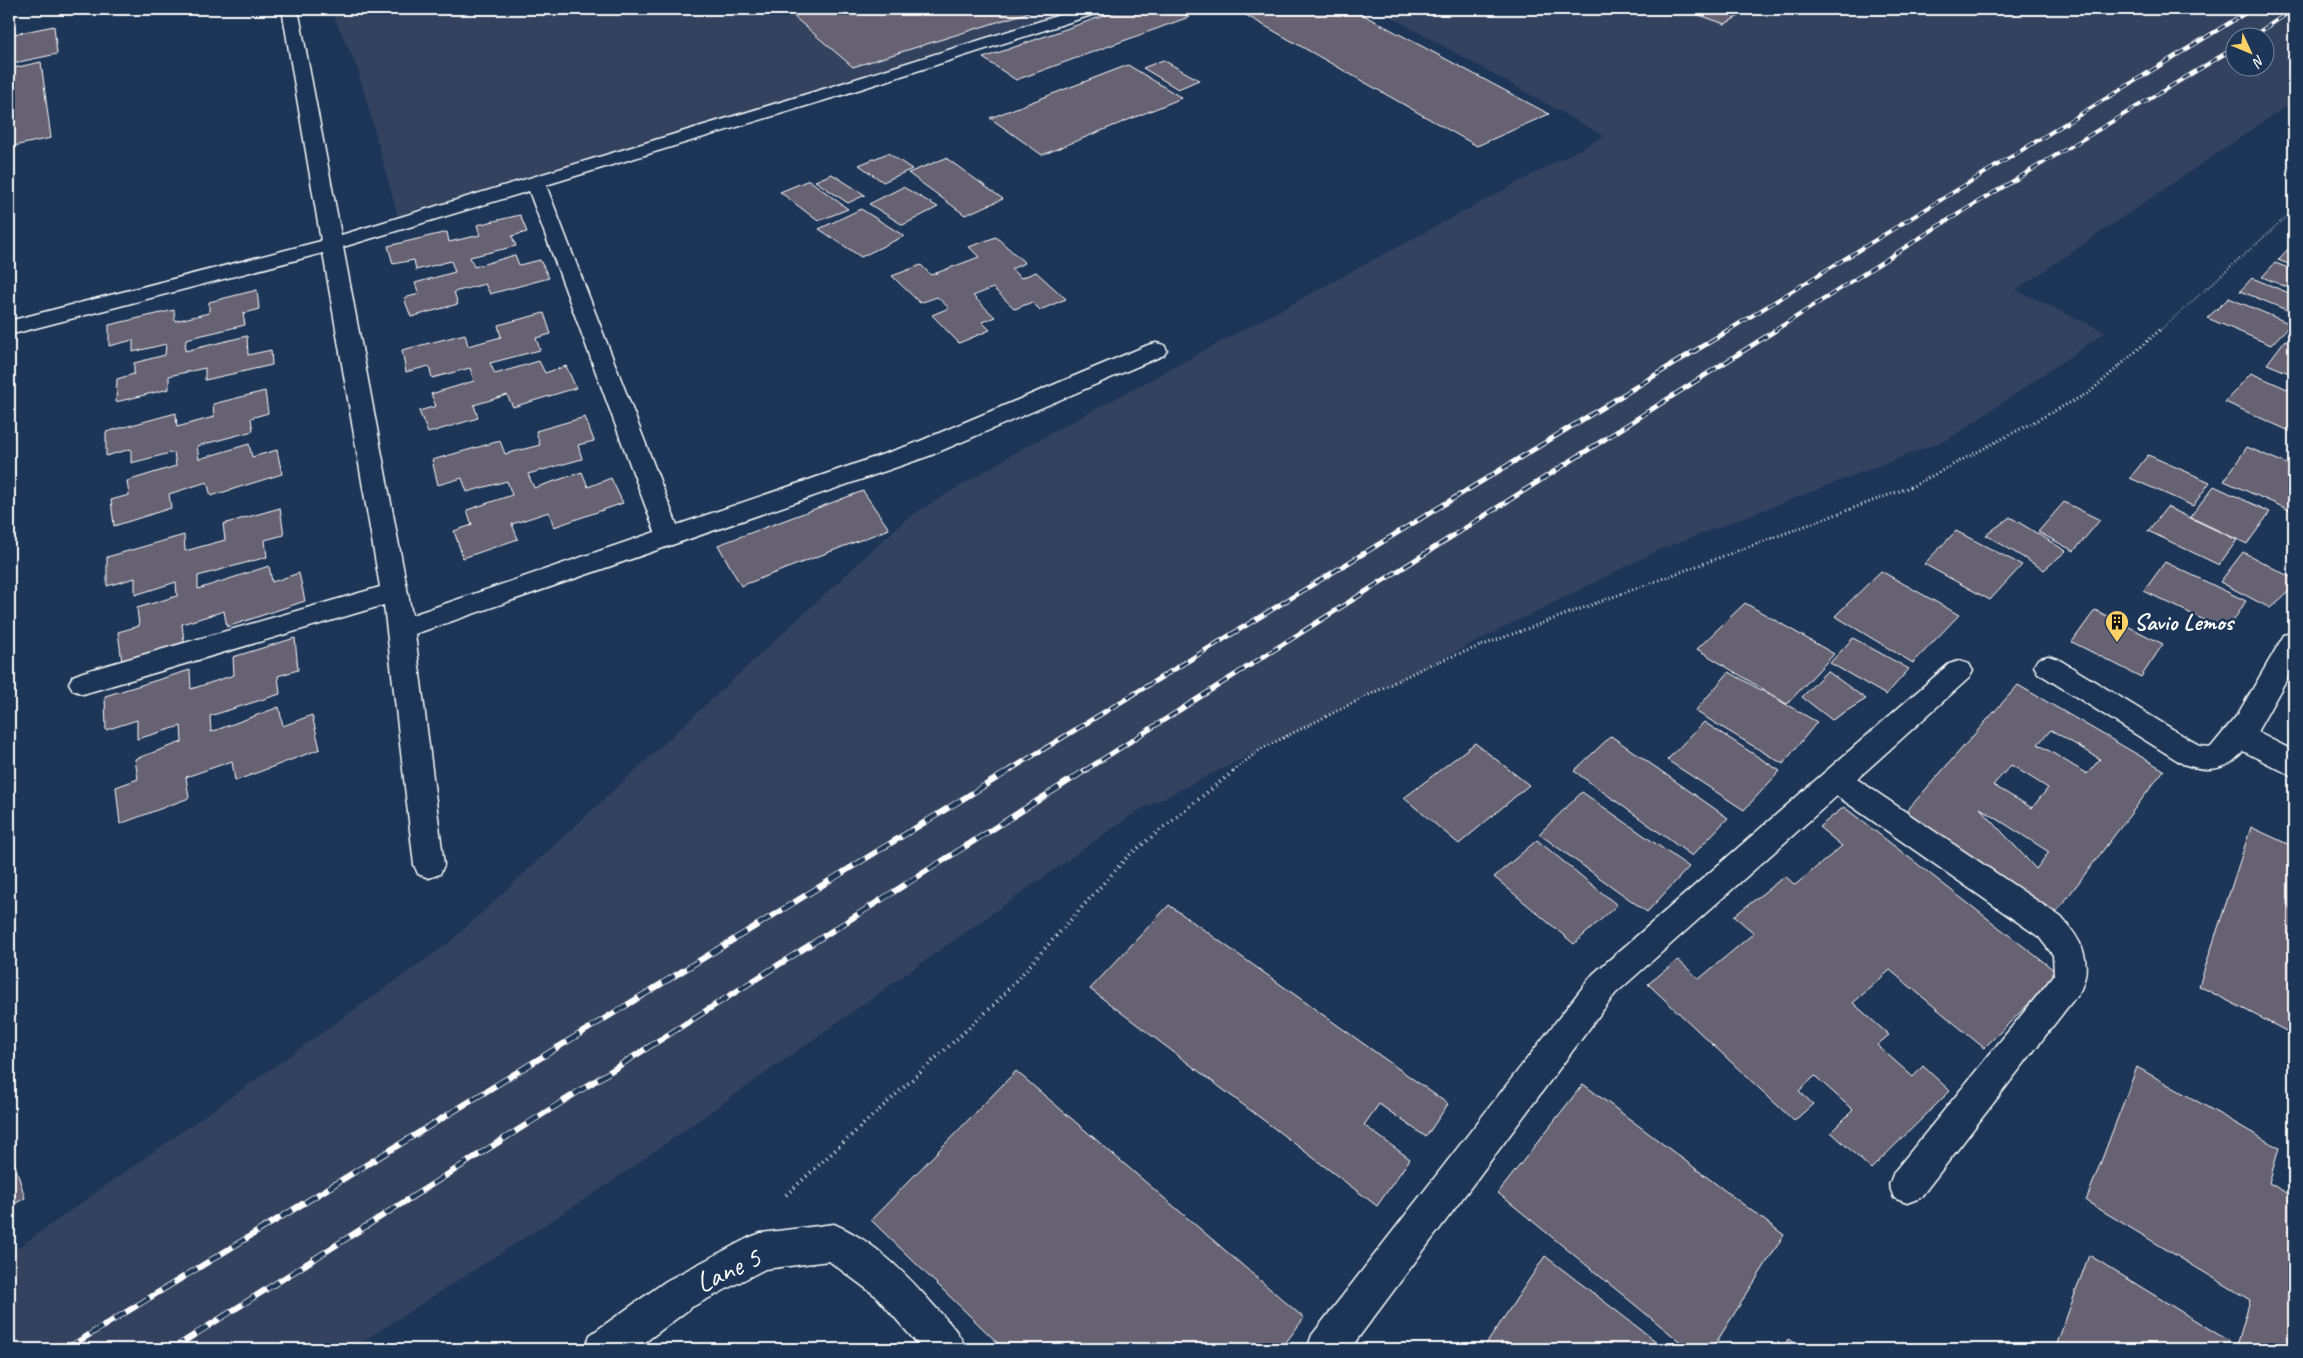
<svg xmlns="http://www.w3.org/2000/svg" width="2303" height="1358" font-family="Caveat,sans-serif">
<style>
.built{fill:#33425f;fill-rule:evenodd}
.building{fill:#666272;stroke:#fff;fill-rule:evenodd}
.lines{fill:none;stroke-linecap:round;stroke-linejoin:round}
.street-casing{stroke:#fff;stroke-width:3}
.path-far2{stroke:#fff;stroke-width:2;stroke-dasharray:0.5 2.5;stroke-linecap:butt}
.path-far1{stroke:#fff;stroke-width:3;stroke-dasharray:1 3;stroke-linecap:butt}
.path{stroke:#fff;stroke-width:4;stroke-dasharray:1 4.5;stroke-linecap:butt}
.street{fill:#1d3557;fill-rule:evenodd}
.rail-far2-casing{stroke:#fff;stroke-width:4}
.rail-far1-casing{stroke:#fff;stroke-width:5}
.rail-casing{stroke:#fff;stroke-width:6}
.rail-far2{stroke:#1d3557;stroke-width:2.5;stroke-dasharray:8;stroke-linecap:butt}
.rail-far1{stroke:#1d3557;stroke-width:3;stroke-dasharray:10;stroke-linecap:butt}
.rail{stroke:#1d3557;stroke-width:4.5;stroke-dasharray:14;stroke-linecap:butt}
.labels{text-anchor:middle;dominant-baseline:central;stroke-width:5;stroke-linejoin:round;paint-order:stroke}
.poi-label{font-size:24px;font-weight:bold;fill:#fff;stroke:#1d3557;text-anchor:start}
.near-street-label{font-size:29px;fill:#fff;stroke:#1d3557}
</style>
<rect width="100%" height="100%" fill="#1d3557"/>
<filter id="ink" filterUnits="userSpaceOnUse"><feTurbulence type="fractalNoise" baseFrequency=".02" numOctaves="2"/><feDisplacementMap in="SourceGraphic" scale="10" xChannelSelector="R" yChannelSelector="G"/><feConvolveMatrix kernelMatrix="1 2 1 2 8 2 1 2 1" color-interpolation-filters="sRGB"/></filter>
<g filter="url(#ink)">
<path class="built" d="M330,9H1080L399,220L357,67Z
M1377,9H2294V101L2016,290L2106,332L1949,439L1659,550L1136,812L607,1185L351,1349H9V1254L450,942L907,518L1025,447L1604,136ZM2236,38H2266V68H2236Z"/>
<path class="building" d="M789,9H1039L853,67L786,10Z
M1123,9H1174L1189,17L1016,80L983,58Z
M1235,9H1352L1549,114L1477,146Z
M1682,9H1751L1725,24Z
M54,26L57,54L9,64V35Z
M1163,60L1199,80L1178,89L1143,68Z
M41,62L51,138L9,147V69Z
M1128,65L1182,98L1042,155L990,118Z
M888,153L912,169L883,182L859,165Z
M946,158L1003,199L965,215L908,173Z
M832,174L865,195L848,203L815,181Z
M809,180L848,209L818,221L780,192Z
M903,187L938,207L903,225L869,204Z
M861,209L904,236L861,257L819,229Z
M520,215L527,232L512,236L516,246L470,257L474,267L515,255L519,265L540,260L549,278L490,294L485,284L454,292L458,304L411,317L404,298L419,294L415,283L455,272L451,261L416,270L414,260L393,264L388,246L447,232L449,242L480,235L477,225Z
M996,237L1025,263L1011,269L1021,278L1036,272L1066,299L1040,310L1032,302L1015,309L993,288L973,296L995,317L982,322L990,330L959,343L932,315L949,308L937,297L920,303L892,276L921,265L931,275L979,257L969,247Z
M2288,249L2294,252V266L2278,260Z
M2275,263L2294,270V290L2262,277Z
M2252,278L2294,295V313L2240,291Z
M257,290L259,309L243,314L245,325L186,339L185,351L247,336L248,355L271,350L272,365L205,380V368L169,376V389L116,402L117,379L134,374V363L165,355L166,344L133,352V340L109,346V325L174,310L175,321L209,313V302Z
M2229,298L2291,324L2271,345L2207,318Z
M544,313L551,334L536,338L540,350L490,363L495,374L539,361L545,373L566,366L576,388L513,407L507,395L474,405L478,418L428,433L419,411L436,406L431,394L474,381L470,368L432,378L429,366L406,372L402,350L465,334L468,346L501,337L498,325Z
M2285,340L2294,344V375L2267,364Z
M2251,373L2294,392V433L2225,402Z
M265,391L268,413L251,418L253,431L197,446L199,459L249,444L252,457L277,450L282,474L211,496L207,482L169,494L171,508L114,526L111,500L129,495L127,481L176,466L174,452L131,463V449L106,456V432L176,413L177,427L214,417L213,404Z
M585,417L594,441L578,445L582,459L528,474L534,488L582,472L588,487L611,478L623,503L554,527L549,512L512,524L518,539L463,558L454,531L472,525L467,510L512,495L507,481L467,492L462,478L438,485L432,460L500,441L505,454L540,445L536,431Z
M2247,447L2294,467V512L2224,481Z
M2148,455L2210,482L2193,506L2130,478Z
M2214,486L2270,512L2247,544L2190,517Z
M863,491L889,529L741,586L718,545Z
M2064,502L2100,520L2074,551L2038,532Z
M2167,507L2237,540L2219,565L2148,531Z
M280,508L284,535L265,540L267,557L198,576V589L269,566L272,582L299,573L305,601L227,627L224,611L182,624L184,642L122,662L118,632L139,626L137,608L177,596L176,582L135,595V578L107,586V557L184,535L185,551L225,540L223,524Z
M2010,517L2066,551L2044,570L1986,535Z
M1956,531L2022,565L1990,600L1924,564Z
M2243,552L2294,579V587L2270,608L2220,582Z
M2165,562L2246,601L2227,631L2144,591Z
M1881,571L1959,615L1913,663L1835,616Z
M1745,603L1834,654L1787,704L1697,649Z
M2095,610L2163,644L2141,677L2072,642Z
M295,638L298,670L278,676L280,694L210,716L211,732L279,707L283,726L312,715L320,749L235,781L232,761L186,777L189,798L120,824L116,787L138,779L135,759L182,742L181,726L137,739V720L106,730L105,696L190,670L191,689L234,675L233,657Z
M1853,638L1909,669L1886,695L1830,663Z
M1827,671L1866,699L1832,720L1802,697Z
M1729,672L1817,722L1783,764L1695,711Z
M2018,685L2164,770L2054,915L1903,815ZM2051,730L2100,759L2087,774L2038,744ZM2011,765L2048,788L2032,808L1993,785ZM1980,808L2049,852L2036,869Z
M1704,722L1780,771L1744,810L1667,760Z
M1611,736L1728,818L1692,856L1574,771Z
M1475,743L1529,785L1459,844L1404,798Z
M1582,792L1689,867L1647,912L1539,834Z
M1844,807L2059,974L1984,1048L1890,970L1853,1003L1889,1035L1877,1045L1913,1077L1923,1066L1950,1091L1871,1169L1831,1132L1853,1110L1815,1076L1799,1091L1813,1104L1794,1121L1648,984L1678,960L1699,979L1754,933L1734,916L1785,876L1795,885L1842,846L1819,827Z
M2251,827L2294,847V1035L2199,986Z
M1537,840L1617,905L1574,944L1494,877Z
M1169,905L1448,1104L1426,1137L1379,1104L1364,1125L1410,1159L1377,1206L1090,989Z
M2137,1067L2279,1148L2269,1183L2294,1197V1349H2055L2089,1255L2237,1346L2250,1300L2086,1201Z
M1016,1071L1304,1318L1281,1349H1004L871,1220Z
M1583,1084L1784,1235L1712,1349H1689L1498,1193Z
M9,1144L25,1198L9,1207Z
M1545,1256L1666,1349H1483Z
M1788,1339L1803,1349H1783Z"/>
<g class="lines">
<g class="street-casing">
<path id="street" d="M282,9H298L341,235L830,87L1079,9H1103L1101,12L842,95L546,185L677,525L913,444L1148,345L1156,343L1164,345L1167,350L1164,355L929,456L415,634L444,865L440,874L429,878L418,874L414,865L384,605L83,694L73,690L69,683L73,676L83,672L380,587L323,253L9,335V321L321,241ZM529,191L655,532L412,615L343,247Z
M2294,632V666L2257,732L2294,751V777L2243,751C2227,772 2206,772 2183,764L2038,673L2034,666L2038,659L2048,656L2058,659L2200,746L2211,747L2238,714L2284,635Z
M1959,661L1969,664L1973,671L1969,678L1857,779L2061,917C2081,939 2094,962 2080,991L1920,1198L1907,1203L1894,1198L1889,1185L1894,1172L2054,975L2053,955L2039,937L1837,796L1615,994L1350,1349H1307L1312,1335L1593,974L1949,664Z
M834,1224C875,1241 908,1276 937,1309C949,1322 960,1333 966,1349H922L876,1296L829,1261L765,1269L692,1307L636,1349H585L590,1335L666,1281L748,1238L761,1233Z"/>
</g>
<path class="path-far2" d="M2159,331L2294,210"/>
<path class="path-far1" d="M1233,771L1261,749L1429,665L1913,486L2090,392L2160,330"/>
<path class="path" d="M786,1195L995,1004L1128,856L1235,770"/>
<use href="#street" class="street"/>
<g class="rail-far2-casing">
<path id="rail-far2" d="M2250,38L2294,9
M1727,331L2252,9
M1774,331L1940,225L2236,47"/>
</g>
<g class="rail-far1-casing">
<path id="rail-far1" d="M1008,771L1729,330
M1084,771L1776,330"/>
</g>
<g class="rail-casing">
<path id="rail" d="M66,1349L1010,770
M172,1349L1086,770"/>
</g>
<use href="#rail-far2" class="rail-far2"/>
<use href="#rail-far1" class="rail-far1"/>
<use href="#rail" class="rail"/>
</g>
</g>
<defs>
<g id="building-pin" transform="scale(1.25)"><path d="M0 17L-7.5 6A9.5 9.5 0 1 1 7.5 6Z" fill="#ffd166" stroke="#1d3557"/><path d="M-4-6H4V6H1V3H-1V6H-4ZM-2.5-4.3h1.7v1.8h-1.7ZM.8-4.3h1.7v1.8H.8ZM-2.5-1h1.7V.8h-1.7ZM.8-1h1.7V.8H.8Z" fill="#111"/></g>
</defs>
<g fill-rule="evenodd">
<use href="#building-pin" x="2117" y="622"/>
</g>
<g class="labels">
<g class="poi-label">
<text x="2134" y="622">Savio Lemos</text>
</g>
<g class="near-street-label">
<text transform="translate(728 1270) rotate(-25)">Lane 5</text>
</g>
</g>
<rect width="2303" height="1358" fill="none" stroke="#1d3557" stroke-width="30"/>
<rect x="15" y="15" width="2273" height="1328" fill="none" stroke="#fff" stroke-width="2" filter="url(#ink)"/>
<g transform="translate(2250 52) rotate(134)"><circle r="24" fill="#1d3557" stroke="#77869a"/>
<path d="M0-4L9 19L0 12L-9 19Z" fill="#ffd166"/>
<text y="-8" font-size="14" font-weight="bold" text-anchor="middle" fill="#ffffff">N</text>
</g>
</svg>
